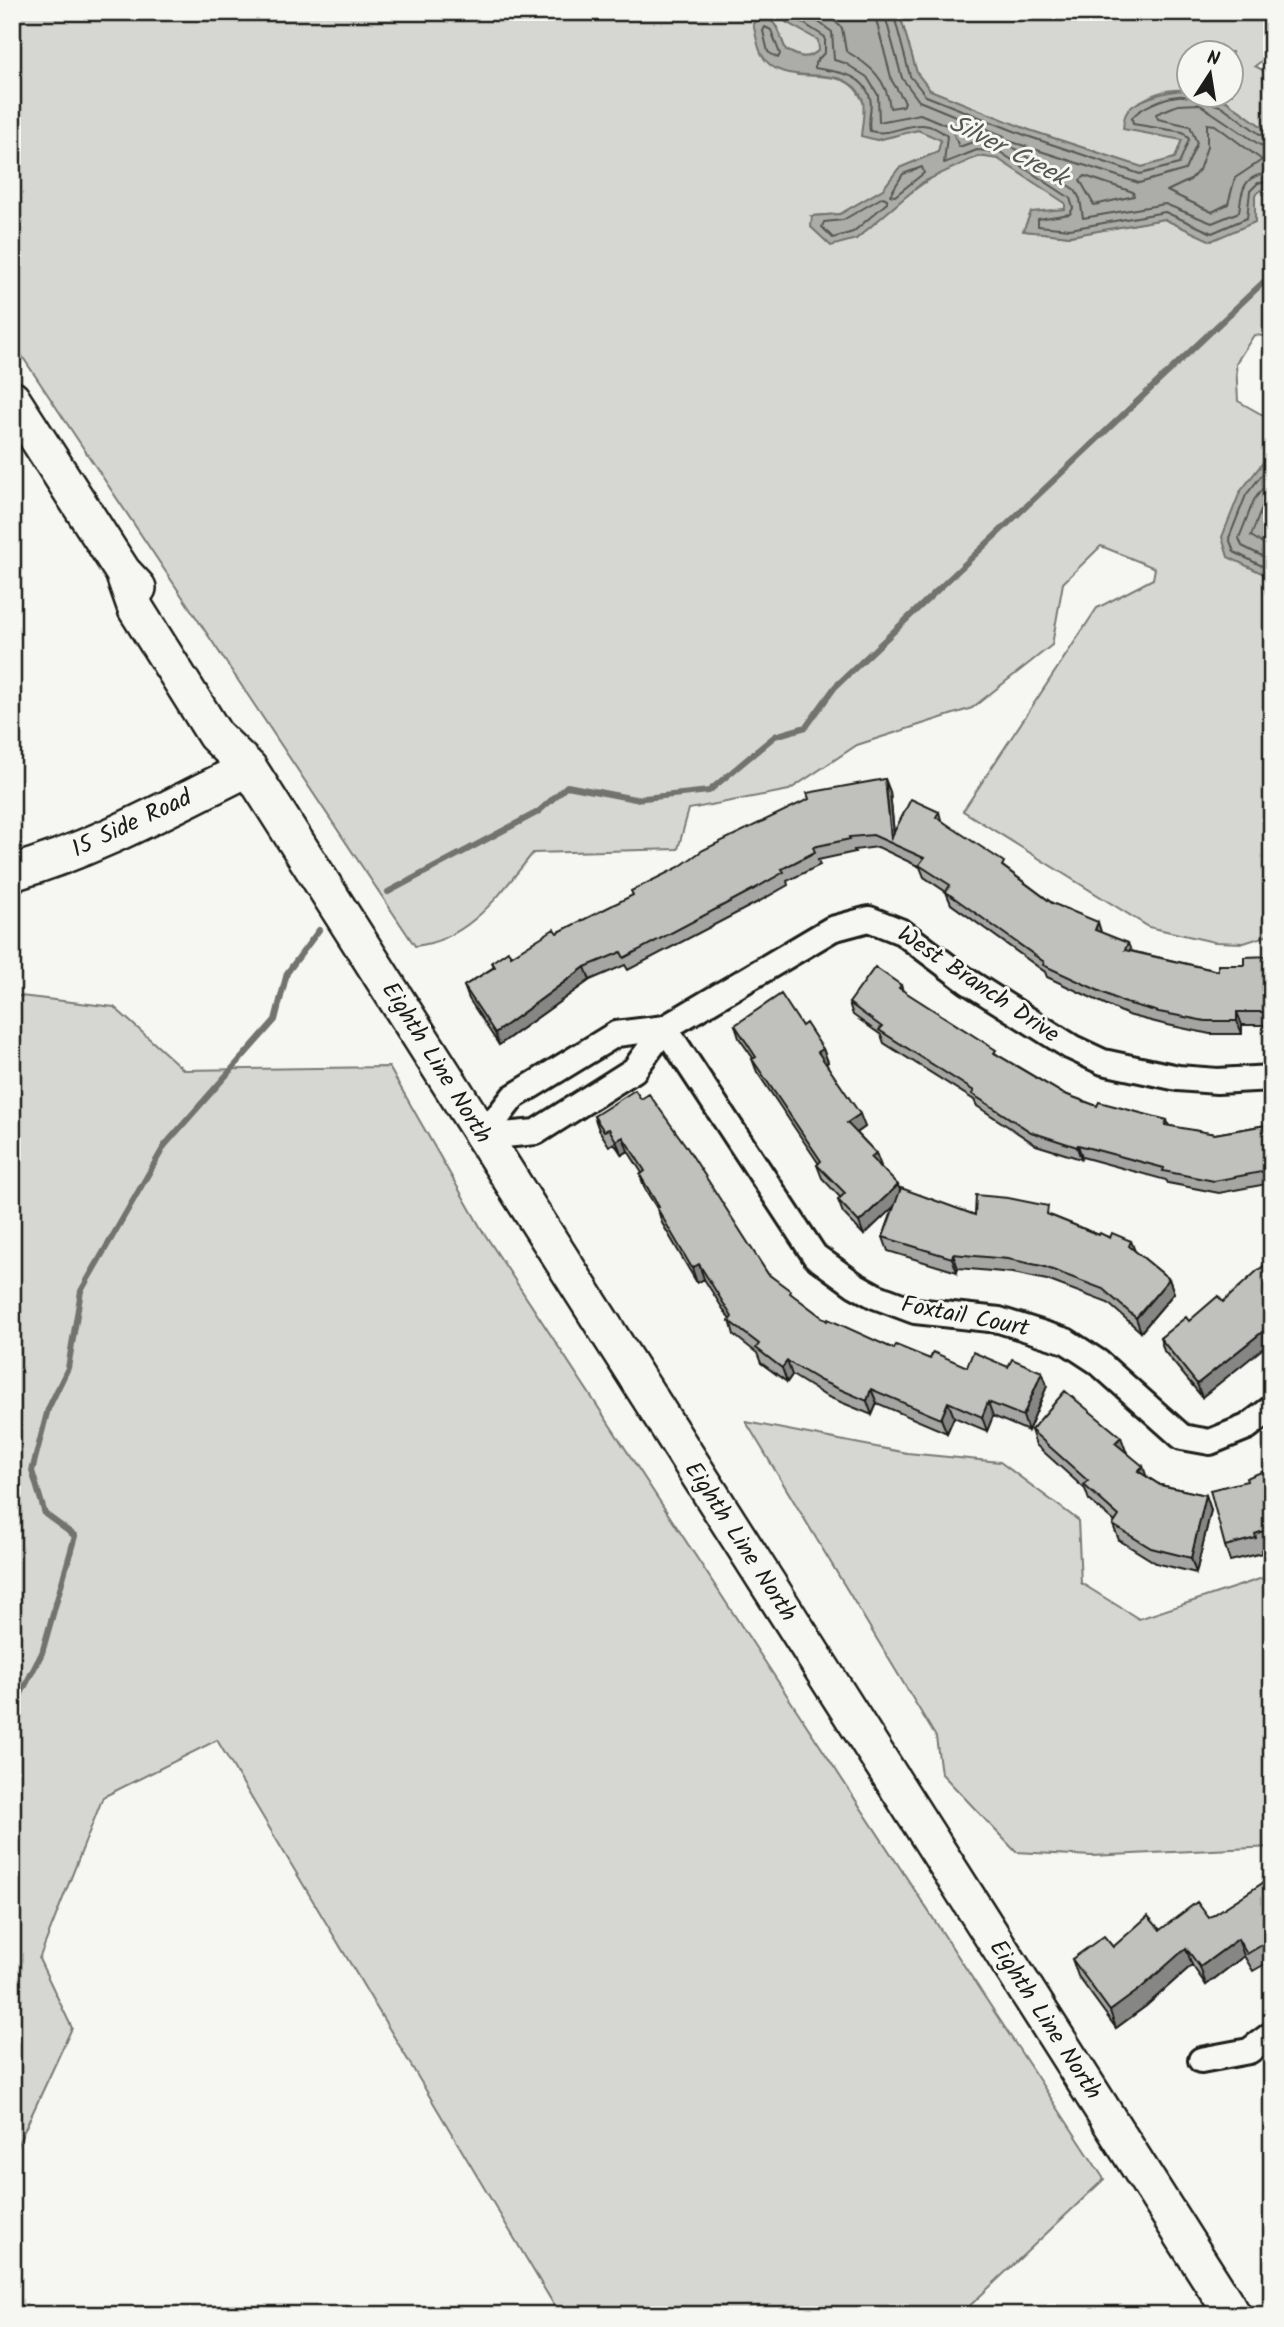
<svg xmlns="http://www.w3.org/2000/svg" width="1284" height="2327" font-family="Kalam,sans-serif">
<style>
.green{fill:#d6d6d2;stroke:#797977;stroke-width:2}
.water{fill:#acaca9;stroke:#727271;stroke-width:2}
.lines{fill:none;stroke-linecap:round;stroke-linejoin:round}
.shore{stroke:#565654;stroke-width:2}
.stream{stroke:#727271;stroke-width:6}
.street-casing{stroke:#1c1c1c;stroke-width:30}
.secondary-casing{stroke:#1c1c1c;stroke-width:40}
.street{stroke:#f6f6f2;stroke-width:24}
.secondary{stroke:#f6f6f2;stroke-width:35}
.wall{fill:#a5a5a3;stroke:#1c1c1c;stroke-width:2}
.shaded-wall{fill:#868684;stroke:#1c1c1c;stroke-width:2}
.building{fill:#c0c0bd;stroke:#1c1c1c;stroke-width:2}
.labels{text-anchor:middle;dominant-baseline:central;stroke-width:6;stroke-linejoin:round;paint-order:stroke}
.street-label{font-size:24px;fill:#1c1c1c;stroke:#f6f6f2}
.water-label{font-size:26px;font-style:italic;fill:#565654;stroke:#f6f6f2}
</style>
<rect width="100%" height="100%" fill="#f6f6f2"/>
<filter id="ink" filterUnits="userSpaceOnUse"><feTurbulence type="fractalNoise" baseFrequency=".0143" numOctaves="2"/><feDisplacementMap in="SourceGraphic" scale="14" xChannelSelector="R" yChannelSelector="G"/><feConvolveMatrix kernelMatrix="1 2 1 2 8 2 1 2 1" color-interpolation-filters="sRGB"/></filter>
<g filter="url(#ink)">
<path class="green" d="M12,12H777L786,22L819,40V50C807,61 799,57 786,50L777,27L765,17H758L754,24L797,75C860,77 857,83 877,140L918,130L941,139L938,152L899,168L883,189L840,214L812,216L856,239C886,213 955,146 997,158C1017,164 1047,190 1065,202L1066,209L1032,213L1024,231L1070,236L1164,219L1212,241L1260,190L1272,189V337L1254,335L1236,363L1238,401L1261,414H1272V934L1244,943L1214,942L1149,927L963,811L1097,608L1153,579L1155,568L1101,546L1063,583L1052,645L972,708L857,745L789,790L689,809L678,849L533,853C501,892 470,940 415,946L12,341Z
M899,12H1272V53L1255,66L1272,75V134L1226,101L1202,95L1232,94V52H1190L1189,91C1165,85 1124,102 1124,129L1182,139L1175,158L1142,167L1029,130L930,90L917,73Z
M12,995L114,1007L184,1070L389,1067L482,1230L1104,2179L960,2315H560L217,1740L103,1797L39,1959L72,2028L12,2157Z
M746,1422L907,1453L1000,1462L1078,1520L1081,1583L1139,1619L1272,1575V1847L1092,1856L1016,1852L941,1773L936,1737Z"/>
<path class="water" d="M777,12H899L917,73L930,90L1029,130L1142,167L1175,158L1182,140L1123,129C1124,123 1123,118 1127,112C1135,99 1175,88 1189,91L1190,94L1226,101L1272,134V189L1261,190L1255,195V222L1211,241L1164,219L1070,236L1023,231L1031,212L1065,209V203L998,159L978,156L923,182L856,239L831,246L811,227L812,216L840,214L883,189L899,168L938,152L941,140L918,130L877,140L861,136C862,125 866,107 862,98C844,57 783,93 762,55C757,47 756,33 753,24L758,17C778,16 779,36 786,50C799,57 807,61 819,50L818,40L786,22Z
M1272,451V578L1228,557L1222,537L1240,492Z"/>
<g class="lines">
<path class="shore" d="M786,12L825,37V52L815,63V68C835,72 863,72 870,98C873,108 867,120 870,131C898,139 917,110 947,136L944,163L977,150L1000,152L1070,198L1073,208L1070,214L1038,219V226L1070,229L1165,212L1212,233L1247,218L1250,191L1258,183L1272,182
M805,12L832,32L834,60L845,63L867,77L878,95L879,122L920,114L951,127L959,147L976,141L1005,142L1075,190L1080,199L1083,218L1165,204L1212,223L1239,212C1242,188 1244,174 1272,173
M825,12L842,28L846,51C870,65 887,79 890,108L903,106L905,102L892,81L874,12
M884,12L902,78L919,101L1004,136L1006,140L1139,183L1185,170L1197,143L1190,126L1158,119L1156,114L1178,105L1199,104L1260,145L1272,148
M893,12L910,76L926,96L1027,136L1140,174L1179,164L1189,139L1183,132L1133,124L1132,118C1139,108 1165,97 1178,96C1186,95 1187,99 1195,94
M765,27L771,30L780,54L778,58L768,52L763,31Z
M1207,94L1211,103L1223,107L1265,138L1272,139
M1207,124L1215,125L1262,160L1235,178L1228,204L1212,212L1167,191L1190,180L1199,170L1207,147Z
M922,167L924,173L895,196L890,195L903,174Z
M1085,176L1133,192L1134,196L1094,205L1080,180Z
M883,197L887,199V203L853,232L833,238L822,227L824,222L843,220Z
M1272,462L1246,495L1229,538L1234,552L1272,571
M1272,476L1254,500L1239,538L1242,546L1272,561
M1272,493L1263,505L1251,536L1272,549"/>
<path class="stream" d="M388,892L538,812L567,786L635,799L709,791L775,736L806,727L835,687L1272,274
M12,1711L42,1653L75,1536L45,1514L32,1471L48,1409L68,1368L81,1291L165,1145L275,1020L287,973L319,930"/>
<g class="street-casing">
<path id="street" d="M665,1028L815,1256L855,1285L875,1296L915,1311L999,1320L1066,1341L1098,1362L1182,1437L1210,1442L1247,1427L1272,1408
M482,1137L536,1132L634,1070L665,1028L832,929L869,919L902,932L967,981L1071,1047L1103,1062L1178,1078L1217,1081L1272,1078
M482,1137L513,1097L616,1034L665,1028
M1201,2060L1249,2051L1272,2034"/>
</g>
<g class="secondary-casing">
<path id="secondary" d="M12,399L123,572L138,588
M123,572L136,609L215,735L249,768L1233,2315
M12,873C95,849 172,806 249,768"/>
</g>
<use href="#street" class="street"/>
<use href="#secondary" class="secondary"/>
</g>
<path class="wall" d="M885,779L890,792L894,833L939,812L941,820L1052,903L1102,933L1128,943L1131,951L1218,971L1244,965L1272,956V1025H1242V1034H1210L1163,1024L1128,1015L1047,977L1045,972L951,904L946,892L924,877L920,867L878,847L854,850L855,852L818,860L820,865L787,881L788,885L758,902L628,970L625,965L590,980L499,1045L469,999L464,986L494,967L492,962L511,956L557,933Z
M901,985L903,991L998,1055L1062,1093L1097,1106L1167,1120L1169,1126L1215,1134L1272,1124V1183L1219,1193L1168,1183L1166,1180L1082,1157L1081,1159L1036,1145L977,1106L974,1100L884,1043L881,1035L853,1015L849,1003Z
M735,1025L802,1026L823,1049L828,1062L826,1064L865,1127L857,1133L876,1153L880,1167L900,1190L975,1215L1052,1216L1099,1235L1131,1241L1135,1251L1169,1279L1174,1293L1141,1332L1108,1303L1047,1280L1013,1273L958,1268L957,1272L888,1251L883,1237L894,1206L864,1235L843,1213L838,1200L840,1197L822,1178L817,1165L819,1164L757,1072L752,1059L753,1058L739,1038Z
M641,1099L768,1274L793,1296L827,1321L894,1349L930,1359L967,1367H1008L1042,1372L1047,1386L1028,1431L993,1416L987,1431L954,1417L947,1433L877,1403L872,1415L826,1396L792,1375L787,1382L761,1363L757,1353L734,1335L730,1320L704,1279L697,1283L662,1223L658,1210L645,1189L640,1175L642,1173L628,1151L622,1155L614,1143L609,1146L599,1130L594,1116Z
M1223,1302L1202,1397L1164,1351L1160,1338Z
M1031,1430L1126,1451L1146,1476L1160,1485L1206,1495L1211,1510L1196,1573L1156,1563L1119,1540L1113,1525L1115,1522L1089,1500L1085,1489L1036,1445Z
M1272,1468V1545L1261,1550L1262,1553L1230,1561L1225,1546L1247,1481Z
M1272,1877V1960L1253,1971L1244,1956L1206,1985L1192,1965L1146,2006L1116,2028L1078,1976L1072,1959L1209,1918Z"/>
<path class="shaded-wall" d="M885,779L890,792L895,845L891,838Z
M1098,922L1102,935L1095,930Z
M585,967L590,980L499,1045L495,1033Z
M1237,1012L1242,1025V1034L1237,1021Z
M823,1049L828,1062L823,1065L818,1052Z
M860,1114L865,1127L852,1136L847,1123Z
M623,1137L628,1151L622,1155L616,1141Z
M1078,1145L1082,1157L1081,1159L1077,1147Z
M876,1153L881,1166L876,1171L871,1157Z
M898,1185L903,1198L864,1235L859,1222Z
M953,1254L958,1268L957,1272L952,1258Z
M699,1264L704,1279L697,1283L692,1268Z
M1169,1279L1174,1293L1141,1332L1136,1318Z
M1272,1324V1341L1202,1397L1197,1384Z
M787,1361L792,1375L787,1382L782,1368Z
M1042,1372L1047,1386L1028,1431L1023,1416Z
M871,1389L877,1403L872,1415L867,1401Z
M948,1402L954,1417L947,1433L941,1419Z
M988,1402L993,1416L987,1431L982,1417Z
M1121,1437L1126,1451L1121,1458L1115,1443Z
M1143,1466L1148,1481L1138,1471Z
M1206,1495L1211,1510L1196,1573L1191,1558Z
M1238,1939L1244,1956L1206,1985L1200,1967Z
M1186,1948L1192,1965L1146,2006L1116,2028L1110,2011Z"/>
<path class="building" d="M885,779L891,838L911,799L939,812L936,817L1004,862L1002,866L1052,903L1098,922L1095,930L1128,943L1125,950L1218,971V965H1244V957L1272,956V1012H1237V1021H1205L1159,1012L1123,1002L1043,965L1044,962L946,892L950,885L919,865L924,858L873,835L849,837L850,839L813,847L815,852L782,869L784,872L754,889L624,958L621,952L585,967L495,1033L464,986L495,967L492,962L508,951L511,956L554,929L557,933L633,895L631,891L679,867L703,850L809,799L807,793Z
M875,967L901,985L899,988L996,1050L994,1053L1062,1093L1097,1106L1099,1102L1167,1120L1165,1125L1215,1134L1272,1124V1170L1214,1181L1163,1171L1164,1168L1078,1145L1077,1147L1031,1132L972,1094L974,1091L879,1030L882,1027L849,1003Z
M781,994L802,1026L806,1023L823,1049L818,1052L860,1114L847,1123L876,1153L871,1157L898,1185L859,1222L838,1200L845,1193L817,1165L821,1161L752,1059L756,1057L735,1025Z
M635,1090L641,1099L649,1094L686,1146L768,1274L791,1291L790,1293L827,1321L828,1319L894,1349L896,1345L930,1359L933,1352L967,1367L973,1352L1008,1367L1012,1359L1042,1372L1023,1416L988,1402L982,1417L948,1402L941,1419L871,1389L867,1401L821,1381L787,1361L782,1368L756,1348L759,1344L729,1321L732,1317L699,1264L692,1268L657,1208L659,1207L640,1175L645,1171L623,1137L616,1141L609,1129L604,1131L594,1116Z
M901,1188L975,1215L976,1195L1008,1198L1048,1206L1047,1214L1099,1235L1100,1233L1110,1238L1112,1233L1131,1241L1129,1246L1169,1279L1136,1318L1103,1289L1042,1266L1008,1259L953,1254L952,1258L883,1237Z
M1272,1260V1324L1197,1384L1160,1338L1186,1317L1189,1321L1218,1296L1223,1302L1258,1270Z
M1065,1391L1121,1437L1115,1443L1143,1466L1138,1471L1160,1485L1206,1495L1191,1558L1151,1548L1113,1525L1119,1516L1084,1485L1088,1481L1031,1430Z
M1272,1468V1528L1255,1534L1256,1538L1225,1546L1210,1490L1247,1481L1246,1478Z
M1272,1877V1939L1247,1954L1238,1939L1200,1967L1186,1948L1140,1989L1110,2011L1072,1959L1104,1936L1113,1947L1148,1916L1160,1930L1197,1902L1209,1918Z"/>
</g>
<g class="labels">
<g class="street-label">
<text transform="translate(132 824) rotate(-25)">15 Side Road</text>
<text transform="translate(978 985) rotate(34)">West Branch Drive</text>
<text transform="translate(436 1063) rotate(58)">Eighth Line North</text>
<text transform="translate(965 1317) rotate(11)">Foxtail Court</text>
<text transform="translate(740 1542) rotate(57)">Eighth Line North</text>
<text transform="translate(1045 2020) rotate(57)">Eighth Line North</text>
</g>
<g class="water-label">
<text transform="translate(1008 151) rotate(27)">Silver Creek</text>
</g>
</g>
<rect width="1284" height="2327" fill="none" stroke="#f6f6f2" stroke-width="42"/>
<rect x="21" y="21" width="1242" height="2285" fill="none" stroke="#1c1c1c" stroke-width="2.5" filter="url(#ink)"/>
<g transform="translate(1210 74) rotate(12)"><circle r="33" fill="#f6f6f2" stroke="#9f9f9c" stroke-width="2"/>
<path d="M0-5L12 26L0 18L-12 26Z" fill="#1c1c1c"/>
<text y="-10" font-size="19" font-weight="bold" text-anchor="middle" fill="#1c1c1c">N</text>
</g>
</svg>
